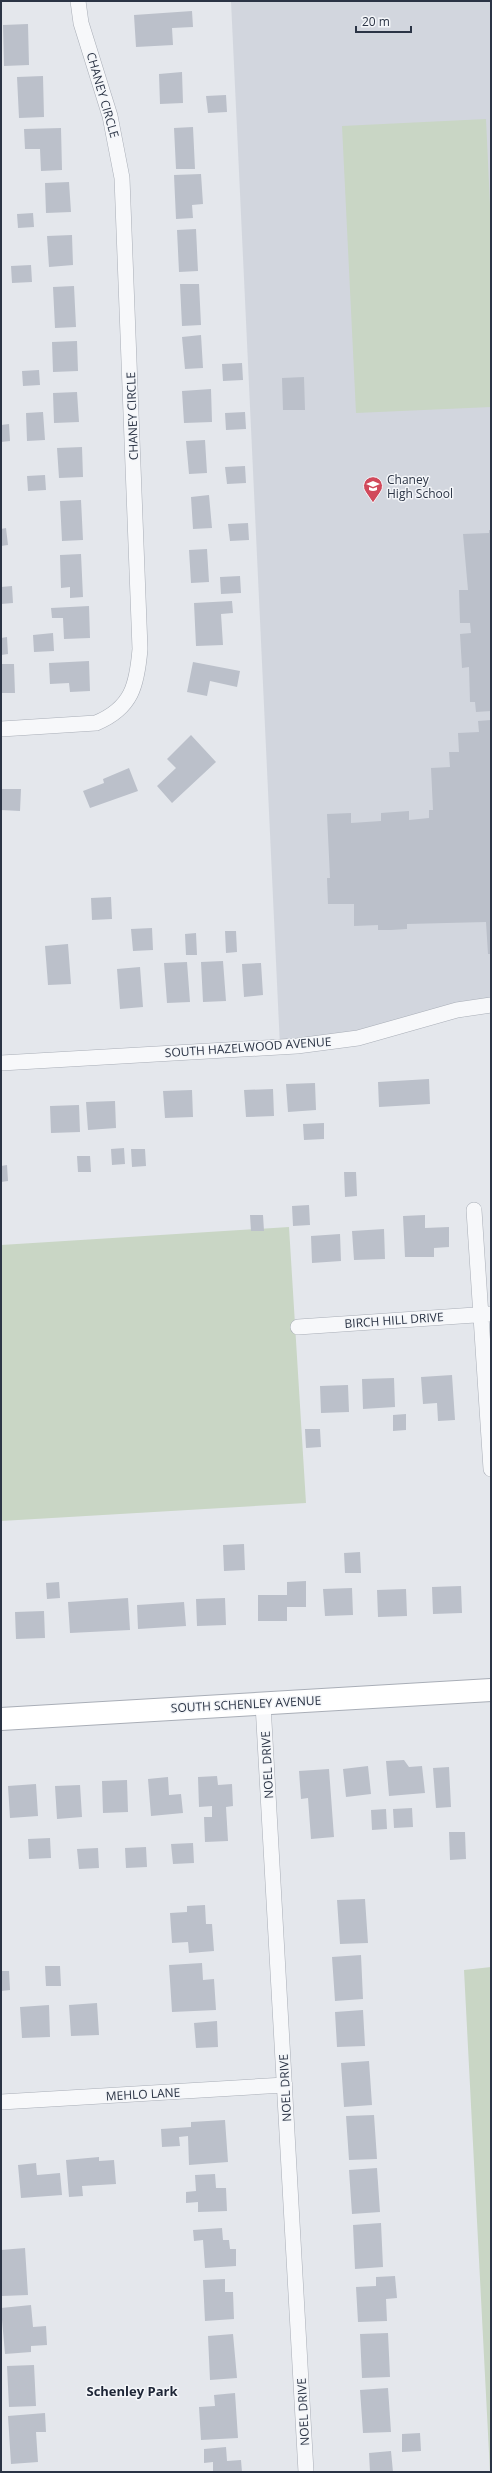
<svg xmlns="http://www.w3.org/2000/svg" width="492" height="2473" font-family="'Open Sans',sans-serif">
<style>
.built{fill:#d2d6de}
.green{fill:#c9d6c5}
.building{fill:#bbc0ca}
.lines{fill:none;stroke-linecap:round;stroke-linejoin:round}
.street-casing{stroke:#a9aeb7;stroke-width:16}
.secondary-casing{stroke:#a9aeb7;stroke-width:24}
.street{stroke:#f7f8fa;stroke-width:15}
.secondary{stroke:#fff;stroke-width:22}
.labels{text-anchor:middle;dominant-baseline:central;stroke-width:3;stroke-linejoin:round;paint-order:stroke}
.street-label{font-size:12px;fill:#2b3445;stroke:#f4f6f9}
.poi-label{font-size:12px;fill:#2b3445;stroke:#f4f6f9;text-anchor:start}
.neighbourhood-label{font-size:13px;font-weight:bold;fill:#1d2536;stroke:#f4f6f9}
</style>
<rect width="100%" height="100%" fill="#e4e7ec"/>
<path class="built" d="M231,1H491V1005L280,1047Z"/>
<path class="green" d="M486,119L491,227V407L356,413L342,126Z
M289,1227L306,1503L1,1521V1245Z
M491,1967V2472H490L464,1970Z"/>
<path class="building" d="M192,11L193,27L172,28L173,45L136,47L134,15Z
M28,24L29,65L4,66L3,25Z
M182,72L183,103L160,104L159,74Z
M43,76L44,117L19,118L17,77Z
M226,95L227,112L208,113L206,96Z
M193,127L195,169H176L174,128Z
M61,128L62,170L41,171L40,149H25L24,129Z
M201,174L203,204L192,205L193,218L176,219L174,175Z
M69,182L71,212L46,213L45,183Z
M33,213L34,227L18,228L17,214Z
M196,229L198,271L179,272L177,230Z
M72,235L73,265L49,267L47,236Z
M31,265L32,282L12,283L11,266Z
M180,284H199L201,325L182,326Z
M74,286L76,327L55,328L53,287Z
M201,335L203,368L185,369L182,337Z
M77,341L78,371L53,372L52,342Z
M242,363L243,380L223,381L222,364Z
M39,370L40,385L23,386L22,371Z
M304,377L305,410H283L282,378Z
M211,389L212,422L184,423L182,391Z
M77,392L79,422L54,423L53,393Z
M43,412L45,440L27,441L26,413Z
M245,412L246,429L226,430L225,413Z
M9,424L10,441L1,442V425Z
M205,440L207,473L189,474L186,441Z
M82,447L83,477L59,478L57,448Z
M245,466L246,483L227,484L225,467Z
M45,475L46,490L28,491L27,476Z
M209,495L212,528L193,529L191,497Z
M81,500L83,540L62,541L60,501Z
M248,523L249,540L230,541L228,524Z
M6,528L8,545L1,546V529Z
M489,530H491V711L476,712L475,702H470L469,667L462,668L460,634L471,633L470,623H460L459,590H468L463,534L489,533Z
M207,549L209,582L191,583L189,550Z
M81,554L83,597L70,598V587L61,588L60,555Z
M240,576L241,593L221,594L220,577Z
M12,586L13,603L1,604V587Z
M232,601L233,613L221,614L223,645L196,646L194,603Z
M89,606L90,638L64,639L63,618H52L51,608Z
M53,633L54,651L34,652L33,635Z
M7,637L8,654L1,655V638Z
M89,661L90,691L70,692L69,683L50,684L49,663Z
M193,662L240,671L237,687L210,681L207,696L187,692Z
M1,664H14L15,693H1Z
M491,720V954H488L486,922L407,924V929L391,930H378V925L354,926V904H328L327,878H330L327,814L351,813V823L381,821V813L409,811V820L429,818V810H433L431,768L450,767L449,752H459L458,733L479,732L478,721Z
M191,735L216,762L172,803L157,786L176,768L167,759Z
M129,768L138,791L90,808L83,791L104,783L103,779Z
M1,789H21L20,811L1,810Z
M111,897L112,919L92,920L91,898Z
M152,928L153,950L133,951L131,929Z
M225,931H236L237,952L226,953Z
M196,933L197,955H186L185,934Z
M68,944L71,984L48,985L45,946Z
M223,961L226,1001L203,1002L201,962Z
M187,962L190,1002L167,1003L164,963Z
M261,963L263,995L244,997L242,964Z
M140,967L143,1007L120,1009L117,969Z
M429,1079L430,1104L379,1107L378,1082Z
M315,1083L316,1110L288,1112L286,1084Z
M273,1089L274,1116L246,1117L244,1090Z
M192,1090L193,1117L165,1118L163,1091Z
M115,1101L116,1128L88,1130L86,1102Z
M79,1105L80,1132L51,1133L50,1106Z
M324,1123V1139L304,1140L303,1124Z
M124,1148L125,1164L112,1165L111,1149Z
M131,1149H145L146,1166L132,1167Z
M77,1156H90L91,1172H78Z
M7,1165L8,1181L1,1182V1166Z
M344,1172H356L357,1196L345,1197Z
M309,1205L310,1225L293,1226L292,1206Z
M250,1215H263L264,1231H251Z
M425,1215V1228L449,1227V1247L434,1248V1257H405L403,1216Z
M384,1229L385,1259L354,1260L352,1231Z
M340,1234L341,1261L312,1263L311,1236Z
M452,1375L455,1420L438,1421L437,1403L423,1404L421,1377Z
M394,1378L395,1407L363,1409L362,1379Z
M348,1385L349,1412L321,1413L320,1386Z
M406,1414V1430L393,1431V1415Z
M305,1429H320L321,1447L306,1448Z
M244,1544L245,1570L224,1571L223,1545Z
M360,1552L361,1573H345L344,1553Z
M306,1581V1607H287V1621H258V1595H287V1582Z
M59,1582L60,1598L47,1599L46,1583Z
M461,1586L462,1613L433,1614L432,1587Z
M352,1588L353,1615L325,1616L323,1589Z
M406,1589L407,1616L378,1617L377,1590Z
M128,1598L130,1630L70,1633L68,1602Z
M225,1598L226,1625L197,1626L196,1599Z
M184,1602L186,1626L138,1629L137,1605Z
M44,1611L45,1638L16,1639L15,1612Z
M404,1760L409,1767L422,1766L425,1793L389,1796L386,1761Z
M368,1766L371,1794L346,1797L343,1769Z
M449,1767L451,1807L436,1808L433,1768Z
M329,1769L334,1837L311,1839L308,1798L301,1799L299,1771Z
M217,1776L218,1785L232,1784L233,1806L226,1807L228,1841L205,1842L204,1817H212V1806L199,1807L198,1777Z
M168,1777L169,1795L181,1794L183,1813L151,1816L148,1779Z
M127,1780L128,1812L103,1813L102,1781Z
M36,1784L38,1816L10,1818L8,1786Z
M80,1785L82,1817L57,1819L55,1786Z
M412,1808L413,1827L394,1828L393,1809Z
M386,1809L387,1829L372,1830L371,1810Z
M449,1832H465L466,1859L450,1860Z
M50,1838L51,1858L29,1859L28,1839Z
M193,1843L194,1863L173,1864L171,1844Z
M146,1847L147,1867L126,1868L125,1848Z
M98,1848L99,1868L79,1869L77,1849Z
M365,1899L368,1943L340,1944L337,1900Z
M205,1905L206,1924H212L214,1951L189,1953L188,1942L172,1943L170,1913L187,1912V1906Z
M361,1955L363,1999L335,2001L332,1957Z
M202,1963L203,1980L214,1979L216,2010L172,2012L169,1965Z
M45,1966H60L61,1986H46Z
M1,1971H9L10,1990L1,1991Z
M97,2003L99,2035L71,2036L69,2005Z
M49,2005L50,2037L22,2038L20,2007Z
M363,2010L365,2046L337,2047L335,2012Z
M217,2021L218,2047L196,2048L194,2023Z
M369,2061L372,2105L344,2107L341,2063Z
M374,2115L377,2159L349,2160L346,2116Z
M225,2120L228,2162L189,2165L188,2136L179,2137L180,2146L162,2147L161,2129L191,2127V2122Z
M99,2157V2161L114,2160L116,2184L82,2186L83,2196L69,2197L66,2160Z
M36,2163L37,2175L60,2173L62,2195L21,2198L18,2165Z
M377,2168L380,2212L352,2214L349,2170Z
M215,2174L216,2188H226L227,2211L198,2212V2202L186,2203V2192L196,2191L195,2175Z
M381,2223L383,2267L355,2269L353,2225Z
M222,2228L223,2240H229L230,2249H236V2266L205,2268L203,2240L194,2241L193,2230Z
M25,2248L28,2295L2,2296L1,2250Z
M395,2276L397,2298L386,2299L387,2321L358,2322L356,2287L376,2286V2277Z
M225,2279V2292H233L234,2319L205,2321L203,2280Z
M31,2305L33,2327L46,2326L47,2345L31,2346V2352L5,2354L1,2308Z
M388,2333L390,2377L362,2378L360,2334Z
M233,2334L237,2378L210,2380L208,2336Z
M34,2365L36,2406L9,2407L7,2366Z
M388,2388L391,2432L363,2433L360,2390Z
M235,2393L238,2438L201,2440L199,2407L215,2406L214,2395Z
M45,2413L46,2432H36L38,2462L11,2464L8,2416Z
M420,2433L421,2451L402,2452V2434Z
M226,2447L227,2461L241,2460L242,2472H213V2462L204,2463V2449Z
M391,2451L393,2472H370L369,2453Z"/>
<g class="lines">
<g class="street-casing">
<path id="street" d="M1,729L96,723C132,708 137,685 140,649L122,178L110,116L81,23L78,1
M1,1063L297,1046L358,1038L457,1010L491,1005
M474,1210L491,1469
M298,1327L490,1314
M263,1704L306,2472
M1,2102L285,2085"/>
</g>
<g class="secondary-casing">
<path id="secondary" d="M1,1719L491,1690"/>
</g>
<use href="#street" class="street"/>
<use href="#secondary" class="secondary"/>
</g>
<defs>
<g id="school-pin" transform="scale(1)"><path d="M0 17L-7.5 6A9.5 9.5 0 1 1 7.5 6Z" fill="#d1495b" stroke="#f4f6f9"/><path d="M0-5L7-2L0 1L-7-2ZM-4 1L0 2.5L4 1V4Q0 6-4 4Z" fill="#fff"/></g>
</defs>
<g fill-rule="evenodd">
<use href="#school-pin" x="373" y="486"/>
</g>
<g class="labels">
<g class="street-label">
<text transform="translate(103 95) rotate(74)">CHANEY CIRCLE</text>
<text transform="translate(132 416) rotate(-92)">CHANEY CIRCLE</text>
<text transform="translate(248 1047) rotate(-4)">SOUTH HAZELWOOD AVENUE</text>
<text transform="translate(394 1320) rotate(-4)">BIRCH HILL DRIVE</text>
<text transform="translate(246 1704) rotate(-3)">SOUTH SCHENLEY AVENUE</text>
<text transform="translate(267 1765) rotate(-93)">NOEL DRIVE</text>
<text transform="translate(285 2088) rotate(-93)">NOEL DRIVE</text>
<text transform="translate(143 2094) rotate(-3)">MEHLO LANE</text>
<text transform="translate(303 2412) rotate(-93)">NOEL DRIVE</text>
</g>
<g class="poi-label">
<text x="387" y="479">Chaney<tspan x="387" dy="14">High School</tspan></text>
</g>
<g class="neighbourhood-label">
<text x="132" y="2391">Schenley Park</text>
</g>
</g>
<rect width="492" height="2473" fill="none" stroke="#2b3445" stroke-width="4"/>
<path d="M356 26v6h55v-6" fill="none" stroke="#2b3445" stroke-width="2"/>
<text x="362" y="26" font-size="12" fill="#2b3445" stroke="#f4f6f9" stroke-width="3" paint-order="stroke">20 m</text>
</svg>
